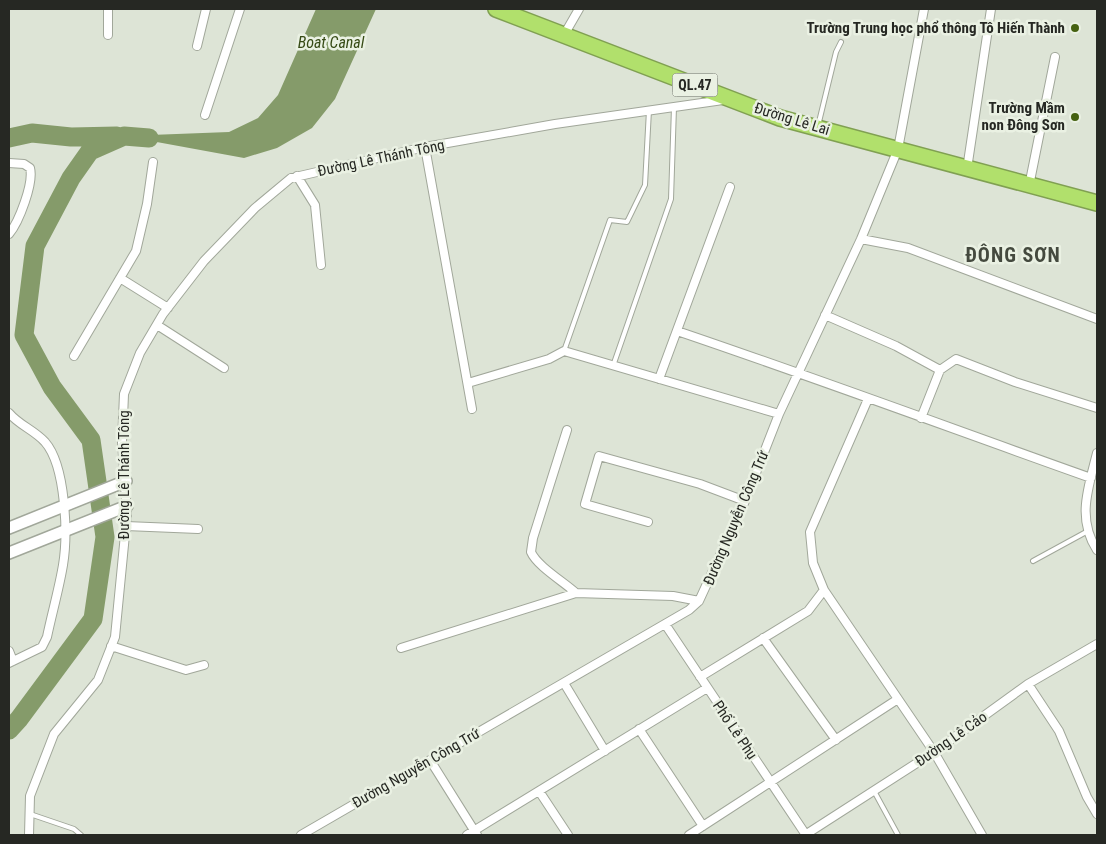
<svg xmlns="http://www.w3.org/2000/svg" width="1106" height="844" font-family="'Roboto Condensed',sans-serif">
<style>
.water{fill:#859b6a}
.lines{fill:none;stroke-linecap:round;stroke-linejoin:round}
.river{stroke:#859b6a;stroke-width:19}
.lane-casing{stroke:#a1a79a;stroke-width:6}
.street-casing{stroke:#a1a79a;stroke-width:10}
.secondary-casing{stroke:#a1a79a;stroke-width:14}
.highway-casing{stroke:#80a052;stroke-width:18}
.lane{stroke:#fff;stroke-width:4}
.street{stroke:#fff;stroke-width:8}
.secondary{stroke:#fff;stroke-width:11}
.highway{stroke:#b1e06c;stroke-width:15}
.poi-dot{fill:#456111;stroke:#eaf1e3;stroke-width:2}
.labels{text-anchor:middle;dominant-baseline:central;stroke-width:5;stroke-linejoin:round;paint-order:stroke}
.shield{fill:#eaf1e3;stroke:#61645d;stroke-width:1}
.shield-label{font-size:14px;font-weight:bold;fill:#262823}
.poi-label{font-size:15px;font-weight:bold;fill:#262823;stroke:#eaf1e3;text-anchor:end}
.street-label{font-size:15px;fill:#262823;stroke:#eaf1e3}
.water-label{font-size:16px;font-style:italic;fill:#374b16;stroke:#eaf1e3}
.district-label{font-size:20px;font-weight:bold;letter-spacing:1px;fill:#44493e;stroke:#eaf1e3}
</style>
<rect width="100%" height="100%" fill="#dde4d6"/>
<path class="water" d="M316,9H376L335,99L312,128L277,148L244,158L124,136L229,132L258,118L278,95Z"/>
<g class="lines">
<path class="river" d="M9,138L32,133L71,137L117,136
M9,730L19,719L93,619L105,537L91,440L52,387L24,335L35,246L71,178L90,151L124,136L149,138"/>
<g class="lane-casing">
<path id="lane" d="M818,126L836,52L841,42
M564,351L610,220L627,222L645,185L649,110
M613,366L671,199L674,107
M1033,561L1088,531
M874,791L898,835
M30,814L74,829L81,835"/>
</g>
<g class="street-casing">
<path id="street" d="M108,9V35
M564,35L579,9
M197,46L206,9
M205,115L240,9
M425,147L472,409
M9,163L24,164L30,168C34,183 19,222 9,234
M967,169L991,9
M297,176L315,205L321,265
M1029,186L1055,57
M861,239L908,248L1097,319
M120,278L168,308
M825,315L896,346L940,370
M157,325L224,368
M677,331C816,378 953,429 1091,478
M74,356L136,251L147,204L153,162
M659,379L730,187
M468,383L549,359L564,351L779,414
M9,413C19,425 34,430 45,442C66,466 68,535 63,565C59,589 52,613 47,637L42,647L9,663
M921,418L940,370L956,359L1015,382L1097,408
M567,430L533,538L531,552C537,566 564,582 576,593
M1097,453C1089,486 1076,518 1097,550
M648,522L585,504L599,456L700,484L745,501
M126,526L198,529
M824,590L934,752L982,835
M665,624L806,835
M763,638L836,740
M111,646L186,670L204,665
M401,648L576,593L673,596L699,601
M9,651L13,661
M700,677L808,611L824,590L813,563L810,532L868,399
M564,683L605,751
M1028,684L1059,731L1087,797L1097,814
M639,729L703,826
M430,760L477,835
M539,791L568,835
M29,835L30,796L54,734L98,680L115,637L127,514L122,442L124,394L140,353L163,314L204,261L255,208L291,178L425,147L555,124L723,100
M301,835L689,610L699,601L745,501L779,414L861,239L898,149L924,9
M467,835L707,688
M689,835L898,699
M805,835L934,752L1028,684L1097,644"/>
</g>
<g class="secondary-casing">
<path id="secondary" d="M9,528L126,481
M9,553L127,506"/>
</g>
<g class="highway-casing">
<path id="highway" d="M496,9L780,118L1097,203"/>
</g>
<use href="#lane" class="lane"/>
<use href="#street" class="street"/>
<use href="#secondary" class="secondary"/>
<use href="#highway" class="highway"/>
</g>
<g class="poi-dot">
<circle cx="1075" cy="28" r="5"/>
<circle cx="1075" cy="117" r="5"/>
</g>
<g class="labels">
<rect class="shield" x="672.5" y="73.5" width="45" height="23" rx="4"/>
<g class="shield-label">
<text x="695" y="85">QL.47</text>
</g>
<g class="poi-label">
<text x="1065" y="28">Trường Trung học phổ thông Tô Hiến Thành</text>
<text x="1065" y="108">Trường Mầm<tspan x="1065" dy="17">non Đông Sơn</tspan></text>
</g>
<g class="street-label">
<text transform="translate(792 119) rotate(17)">Đường Lê Lai</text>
<text transform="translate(381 158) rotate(-12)">Đường Lê Thánh Tông</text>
<text transform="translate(124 475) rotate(-90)">Đường Lê Thánh Tông</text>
<text transform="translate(736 518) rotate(-67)">Đường Nguyễn Công Trứ</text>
<text transform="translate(735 730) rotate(56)">Phố Lê Phụ</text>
<text transform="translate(951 739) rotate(-35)">Đường Lê Cảo</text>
<text transform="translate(416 768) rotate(-30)">Đường Nguyễn Công Trứ</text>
</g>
<g class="water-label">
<text x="331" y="42">Boat Canal</text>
</g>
<g class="district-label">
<text x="1013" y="255">ĐÔNG SƠN</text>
</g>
</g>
<rect width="1106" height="844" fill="none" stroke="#262823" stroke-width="20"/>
</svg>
